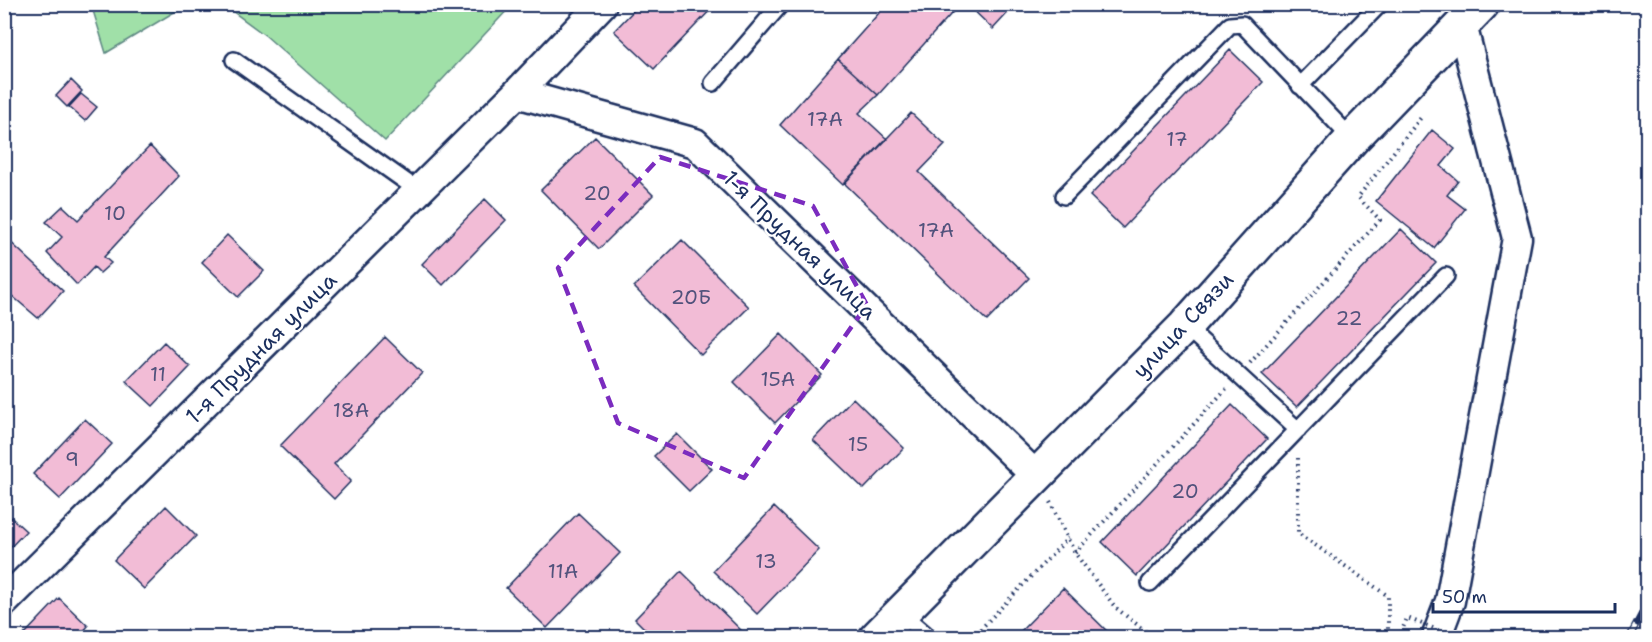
<svg xmlns="http://www.w3.org/2000/svg" width="1652" height="642" font-family="'Shantell Sans',sans-serif">
<style>
.green{fill:#a0e0a8;stroke:#5e8883;stroke-width:1.5}
.building{fill:#f2bcd6;stroke:#1b2f5e;stroke-width:1.5}
.lines{fill:none;stroke-linecap:round;stroke-linejoin:round}
.service-casing{stroke:#1b2f5e;stroke-width:20}
.minor-casing{stroke:#1b2f5e;stroke-width:33}
.tertiary-casing{stroke:#1b2f5e;stroke-width:38}
.path{stroke:#1b2f5e;stroke-width:4;stroke-dasharray:1.5 4.5;stroke-linecap:butt}
.service{stroke:#fff;stroke-width:15}
.minor{stroke:#fff;stroke-width:28}
.tertiary{stroke:#fff;stroke-width:33}
.rail-casing{stroke:#1b2f5e;stroke-width:7}
.rail{stroke:#fff;stroke-width:4.5;stroke-dasharray:14;stroke-linecap:butt}
.path-bridge{stroke:#1b2f5e;stroke-width:4;stroke-dasharray:1.5 4.5;stroke-linecap:butt}
.marked{fill:none;stroke:#7b2cbf;stroke-width:4.5;stroke-dasharray:12 8;stroke-linejoin:round}
.labels{text-anchor:middle;dominant-baseline:central;stroke-width:4.5;stroke-linejoin:round;paint-order:stroke}
.number-label{font-size:20px;fill:#51527c}
.street-label{font-size:22px;fill:#1b2f5e;stroke:#fff}
</style>
<rect width="100%" height="100%" fill="#fff"/>
<filter id="ink" filterUnits="userSpaceOnUse"><feTurbulence type="fractalNoise" baseFrequency=".0167" numOctaves="2"/><feDisplacementMap in="SourceGraphic" scale="12" xChannelSelector="R" yChannelSelector="G"/><feConvolveMatrix kernelMatrix="1 2 1 2 8 2 1 2 1" color-interpolation-filters="sRGB"/></filter>
<g filter="url(#ink)">
<path class="green" d="M91,4H186V5L106,53Z
M224,5V4L512,5L385,141L266,36Z"/>
<path class="building" d="M640,4H716L654,69L614,31Z
M887,4H960L878,95L838,59Z
M967,4H1016L993,29Z
M1230,50L1263,82L1123,228L1090,196Z
M838,59L878,95L859,113L887,139L843,185L780,125Z
M71,80L82,91L67,107L56,96Z
M81,94L97,107L85,121L69,107Z
M911,113L945,145L919,172L1029,278L987,321L844,183Z
M1432,130L1455,149L1441,166L1458,181L1447,195L1465,209L1434,248L1376,201Z
M595,137L653,195L599,249L541,190Z
M150,146L179,176L104,257L111,263L100,273L94,267L77,285L47,253L62,237L46,222L63,206L78,220Z
M485,199L506,220L443,285L422,264Z
M1401,229L1436,263L1297,407L1262,374Z
M227,235L264,271L238,297L202,262Z
M4,236L63,291L38,318L11,295L4,303Z
M682,240L749,307L701,355L634,287Z
M781,334L822,375L775,423L734,382Z
M385,337L422,373L334,464L351,481L334,499L280,446Z
M164,342L190,367L153,406L126,381Z
M853,398L904,448L864,489L813,440Z
M1232,405L1267,439L1137,576L1102,542Z
M85,419L112,444L60,499L33,474Z
M677,434L712,469L689,491L654,456Z
M166,506L196,536L144,589L114,560Z
M774,507L819,550L757,614L713,571Z
M4,511L26,531L4,554Z
M578,513L620,553L547,628L506,588Z
M681,571L749,638H654L635,619Z
M1063,588L1114,638L1015,637Z
M59,598L88,626L78,638H21Z"/>
<g class="lines">
<g class="service-casing">
<path id="service" d="M234,60L419,191
M713,83L781,4
M1300,86L1380,4
M1064,196L1230,25L1242,24L1352,139
M1185,326L1298,430
M1150,583L1446,276
M901,613L930,638"/>
</g>
<g class="minor-casing">
<path id="minor" d="M517,93L602,4
M4,602L517,93L695,143L1036,476
M1436,638L1450,601L1517,238L1462,25"/>
</g>
<g class="tertiary-casing">
<path id="tertiary" d="M876,638L1185,326L1352,139L1482,4"/>
</g>
<path class="path" d="M1250,363L1380,220L1358,197L1423,115
M1298,458V533L1388,596V638
M1050,502L1075,553L1115,607L1154,638
M1075,553L1227,388
M972,638L1068,538"/>
<use href="#service" class="service"/>
<use href="#minor" class="minor"/>
<use href="#tertiary" class="tertiary"/>
<g class="rail-casing">
<path id="rail" d="M1629,638L1648,602"/>
</g>
<use href="#rail" class="rail"/>
<path class="path-bridge" d="M1399,638L1407,618L1448,634"/>
</g>
</g>
<path class="marked" d="M660,157L813,206L867,305L744,478L618,423L558,268Z"/>
<g class="labels">
<g class="number-label">
<text x="825" y="119">17А</text>
<text x="1177" y="139">17</text>
<text x="597" y="193">20</text>
<text x="115" y="213">10</text>
<text x="936" y="230">17А</text>
<text x="691" y="297">20Б</text>
<text x="1349" y="318">22</text>
<text x="158" y="374">11</text>
<text x="778" y="379">15А</text>
<text x="351" y="410">18А</text>
<text x="858" y="444">15</text>
<text x="72" y="459">9</text>
<text x="1185" y="491">20</text>
<text x="766" y="561">13</text>
<text x="563" y="571">11А</text>
</g>
<g class="street-label">
<text transform="translate(800 245) rotate(44)">1-я Прудная улица</text>
<text transform="translate(1183 325) rotate(-47)">улица Связи</text>
<text transform="translate(261 348) rotate(-45)">1-я Прудная улица</text>
</g>
</g>
<rect width="1652" height="642" fill="none" stroke="#fff" stroke-width="24"/>
<rect x="12" y="12" width="1628" height="618" fill="none" stroke="#1b2f5e" stroke-width="2" filter="url(#ink)"/>
<path d="M1433 603v9h182v-9" fill="none" stroke="#1b2f5e" stroke-width="3"/>
<text x="1442" y="603" font-size="18" fill="#1b2f5e" stroke="#ffffff" stroke-width="4.5" paint-order="stroke">50 m</text>
</svg>
